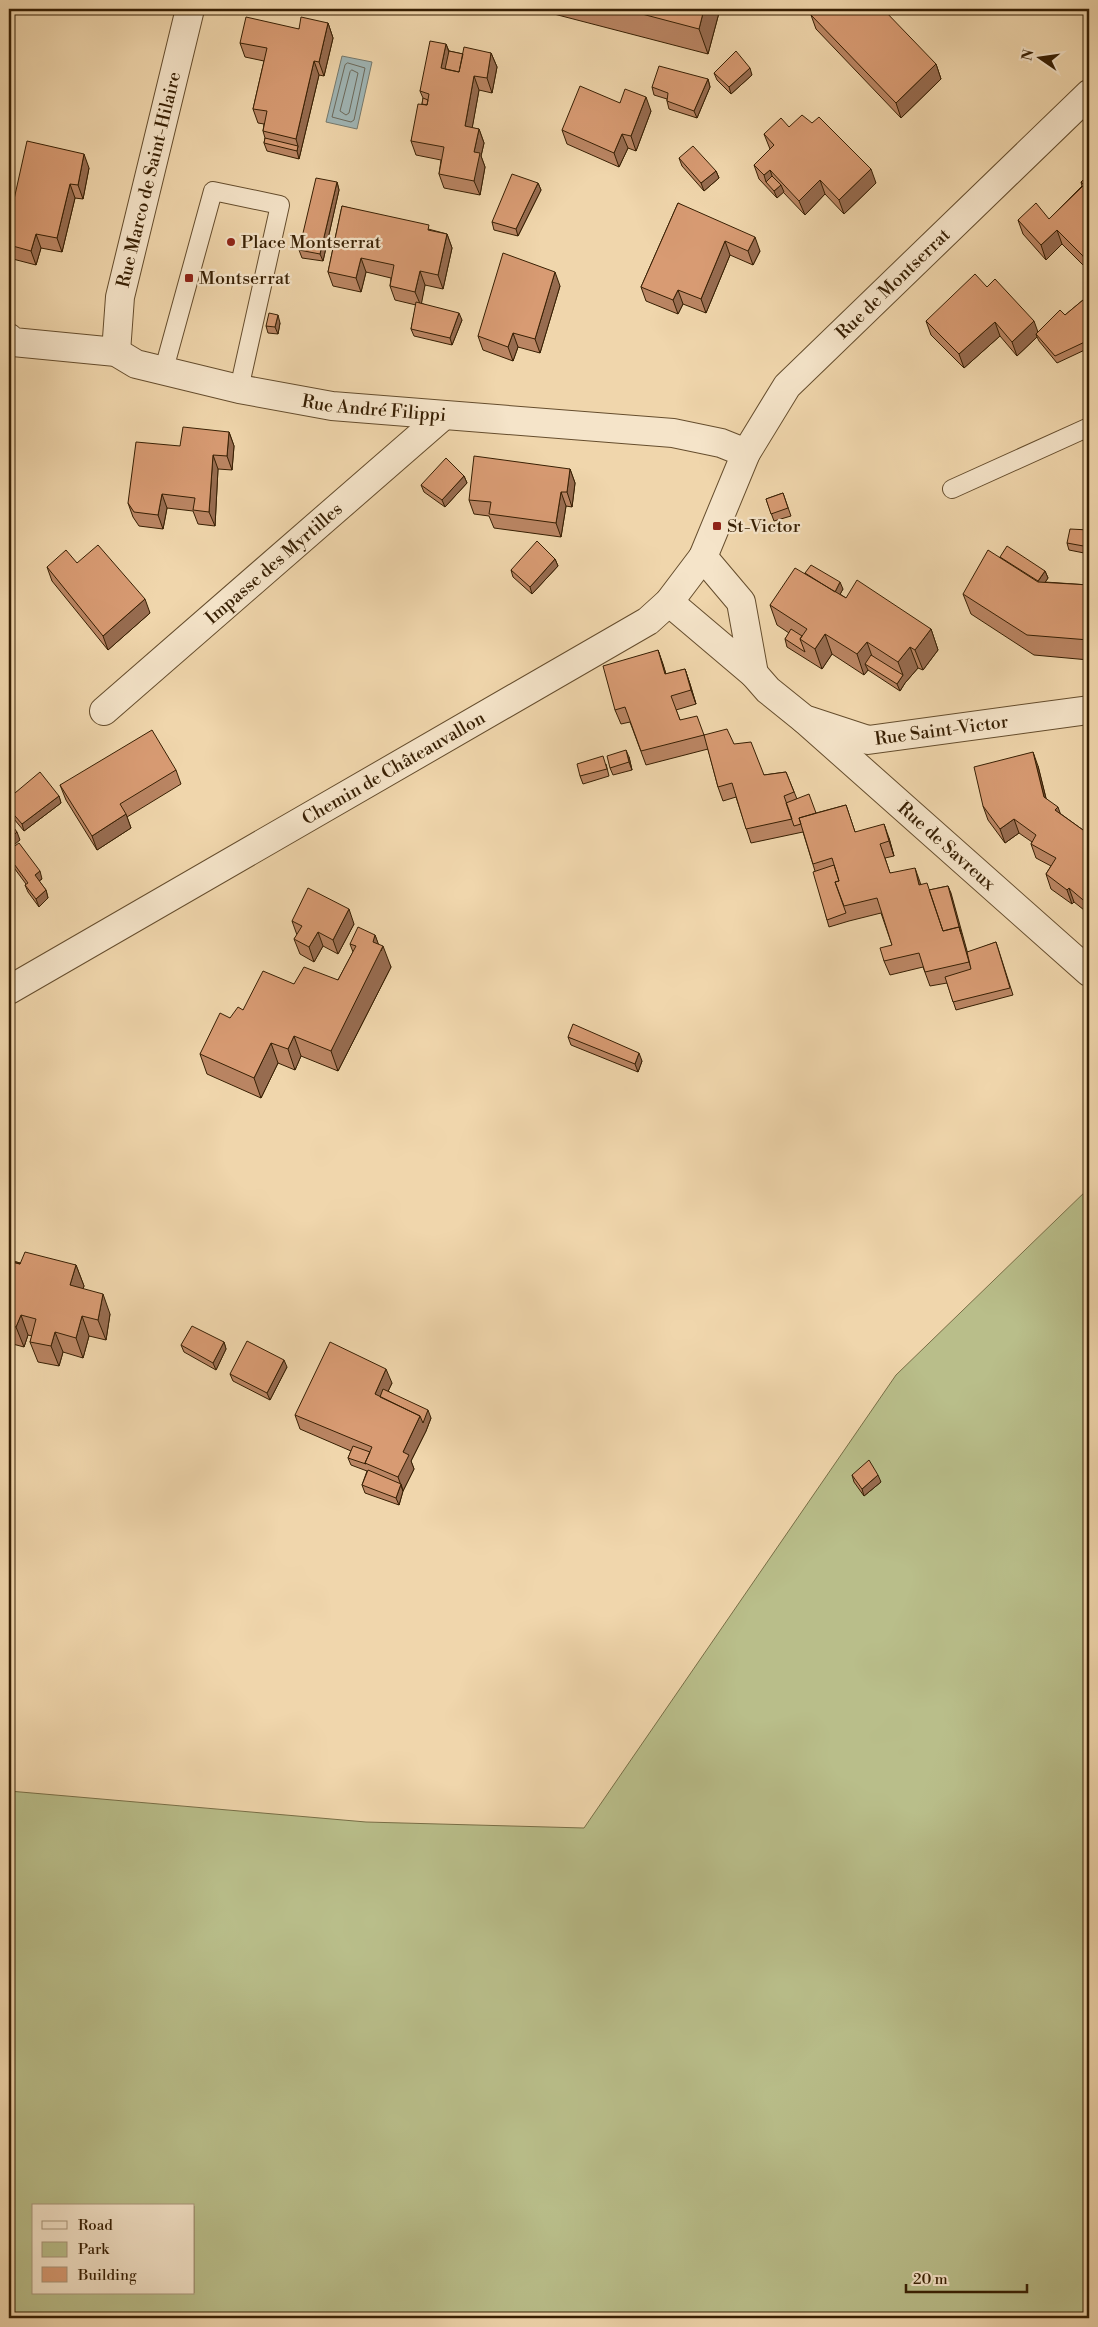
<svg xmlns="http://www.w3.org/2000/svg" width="1098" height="2327" font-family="'Libre Bodoni',serif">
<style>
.green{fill:#b9be8a;stroke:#786e46;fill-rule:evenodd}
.water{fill:#a0b6b6;stroke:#767a6e}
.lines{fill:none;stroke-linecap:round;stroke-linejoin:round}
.shore{stroke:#6c6a5c;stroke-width:1}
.service-casing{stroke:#654d2d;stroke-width:20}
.minor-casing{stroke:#654d2d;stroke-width:30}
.service{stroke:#f5e4c9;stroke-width:18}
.minor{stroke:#f5e4c9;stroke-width:28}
.wall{fill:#ba8563;stroke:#371f03}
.shaded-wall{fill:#976c50;stroke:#371f03}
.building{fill:#d89b73;stroke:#371f03}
.poi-dot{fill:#8f2418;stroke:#f5e4c9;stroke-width:2}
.labels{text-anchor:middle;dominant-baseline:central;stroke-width:4.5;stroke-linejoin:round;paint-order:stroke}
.street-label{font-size:18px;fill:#371f03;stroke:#f5e4c9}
.poi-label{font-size:18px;fill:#371f03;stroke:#f5e4c9;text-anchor:start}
</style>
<rect width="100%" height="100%" fill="#f0d6ac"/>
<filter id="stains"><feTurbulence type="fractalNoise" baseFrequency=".004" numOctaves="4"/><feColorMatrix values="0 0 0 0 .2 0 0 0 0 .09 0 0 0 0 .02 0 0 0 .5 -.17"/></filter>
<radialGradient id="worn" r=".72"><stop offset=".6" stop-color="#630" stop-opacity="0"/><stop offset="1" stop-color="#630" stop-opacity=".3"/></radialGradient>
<path class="green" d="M1089,1188V2318H9V1791L366,1822L584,1828L896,1375ZM34,2206H194V2293H34Z"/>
<path class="water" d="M342,56L372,62L357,129L326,122Z"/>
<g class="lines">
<path class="shore" d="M348,63L365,68L354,120L351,122L332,117L345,65Z
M352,70L358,73L349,113L346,115L340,111L350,72Z"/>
<g class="service-casing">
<path id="service" d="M164,369L213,191L280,205L239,389
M952,489L1089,427"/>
</g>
<g class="minor-casing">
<g id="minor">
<path id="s1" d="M9,338L13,342L116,352L136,364L239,389L332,406L673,433L721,443L746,453"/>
<path id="s2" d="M116,352L120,297L190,9"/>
<path d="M669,602L754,674L741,602L703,557"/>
<path id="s3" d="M754,674L768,690L804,719L868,740L1089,710"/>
<path id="s4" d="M104,711L443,416"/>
<path id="s5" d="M804,719L1089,972"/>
<path id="s6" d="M9,990L648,621L669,602L703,557L746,453L787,386L1089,94"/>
</g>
</g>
<use href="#service" class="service"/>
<use href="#minor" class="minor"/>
</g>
<path class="wall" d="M552,9H720L708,54L554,14Z
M811,15L936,64L941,79L901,118L816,29Z
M328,23L333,38L324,76L319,75L299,159L267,151L264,143L265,138L263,131L264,124L258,123L253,109L264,61L245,57L240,43L299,29Z
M446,44L449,51L463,54L491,53L497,67L492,93L479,90L472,128L479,129L484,143L481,156L485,167L480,195L444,188L439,174L441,160L416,155L411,141L422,104L423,98L420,91Z
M714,73L752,75L731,94L717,80Z
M708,79L710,87L697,118L669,109L667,101V99L654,95L652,87Z
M620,103L651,111L636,151L628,148L619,167L567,144L562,130Z
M789,127L876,183L844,214L825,194L805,215L783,192L777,198L759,179L754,165L770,149L764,134Z
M679,158L716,171L719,178L704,191L682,166Z
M89,168L83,199L75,198L62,252L41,248L36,265L9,258V222Z
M1089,175L1088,270L1062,244L1046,260L1023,234L1018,220L1049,219L1082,186L1081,182Z
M337,182L339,190L323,261L302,258L299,250Z
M538,183L541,190L518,236L494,230L492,222Z
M678,203L760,251L753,265L730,255L706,313L683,304L678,314L646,301L641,287Z
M342,206L447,234L452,248L443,289L425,285L421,303L462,320L452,345L414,336L411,329L416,305L395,300L390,286L391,278L366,272L361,292L333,286L328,272Z
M560,286L540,353L518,347L513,361L483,350L478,336Z
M987,287L1038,332L1065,315L1089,295V348L1057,363L1039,341L1037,337L1017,356L1000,336L964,368L931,335L926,321Z
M280,323L278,334L268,333L266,326Z
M229,432L234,446L232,470L218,469L215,526L198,524L193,511L167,508L163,529L139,526L133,517L128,503L180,446Z
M570,469L575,483L572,507L566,506L561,537L494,528L489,516L474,514L469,500Z
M464,476L467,483L445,507L424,492L421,485Z
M783,493L791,516L774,521L766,499Z
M1089,530V554L1069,550L1067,543Z
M1000,557L1045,571L1048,578L1045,582L1089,585V660L1034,655L971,614L963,594Z
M555,559L558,566L532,594L513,577L511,570Z
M47,567L150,613L108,650L52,581Z
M805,573L843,589L840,594L846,598L931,629L938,650L923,670L918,668L905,683L900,691L868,670L864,675L832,654L822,669L787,647L785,639L789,633L777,625L770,605Z
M658,650L666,674L685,669L690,684L696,704L676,710L680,720L704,735L734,744L764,775L786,772L797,799L816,813L846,805L855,832L889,838L894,856L885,858L890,873L921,884L929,890L948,886L967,953L996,942L1013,995L956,1010L947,983L930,986L923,967L890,975L884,961L892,945L881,913L849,921L829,927L827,920L815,871L803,832L751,843L736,797L723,801L718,787L708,749L646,765L630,722L621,724L615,710Z
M629,757L632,770L613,775L610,768Z
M606,764L609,776L583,784L580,776Z
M1038,766L1046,798L1061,814L1083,830L1089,823V914L1074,902L1072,904L1051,889L1046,874L1051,866L1036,858L1031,844L1032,842L1019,833L1005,843L988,820L983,806Z
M176,770L181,784L127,817L131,828L97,850L66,800L60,785Z
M59,796L61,803L24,831L9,813V798Z
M9,850L42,879L39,881L46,890L48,898L39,907L28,892L25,885L26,884L9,861Z
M292,921L354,924L338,954L323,946L314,962L300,954L294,939L297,935Z
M375,935L378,944L391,967L338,1071L301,1056L295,1070L278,1063L261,1098L207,1074L200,1054L230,1018L243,1010L294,984L338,980L353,952L350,944Z
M568,1037L642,1061L638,1072L571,1045Z
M9,1260L20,1263L76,1265L84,1286L83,1289L110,1314L106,1340L89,1336L83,1358L63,1352L59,1366L38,1362L30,1342L32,1336L28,1335L24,1347L9,1343Z
M224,1342L226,1349L216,1370L184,1352L181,1345Z
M287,1367L270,1400L233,1381L230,1374Z
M392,1383L388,1391L431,1418L426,1431L411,1461L414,1469L403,1491L399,1505L365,1493L362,1485L367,1471L351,1465L348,1458L351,1451L300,1429L295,1415Z
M852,1475L881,1482L864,1496L854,1482Z"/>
<path class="shaded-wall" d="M704,9H720L708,54L699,29Z
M328,23L333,38L324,76L319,62Z
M446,44L451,58L444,75L441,68Z
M491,53L497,67L492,93L487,78Z
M314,61L319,75L299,159L297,151L298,146L296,139Z
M936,64L941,79L901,118L896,103Z
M750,68L752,75L731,94L729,87Z
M474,76L479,90L470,140L465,126Z
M708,79L710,87L697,118L694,111Z
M646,97L651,111L636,151L631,136Z
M479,129L484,143L481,156L485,167L480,195L474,181V152Z
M622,134L628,148L619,167L614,153Z
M84,154L89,168L83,199L78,185Z
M871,169L876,183L844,214L839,200Z
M770,170L775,184L766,182L764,175Z
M716,171L719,178L704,191L701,183Z
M820,180L825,194L805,215L799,201Z
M337,182L339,190L323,261L320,254Z
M538,183L541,190L518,236L516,229Z
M70,184L75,198L62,252L57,238Z
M781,185L784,192L777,198L774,191Z
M1057,230L1062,244L1046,260L1041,245Z
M36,234L41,248L36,265L31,251Z
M447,234L452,248L443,289L438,275Z
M755,237L760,251L753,265L748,251Z
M725,241L730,255L706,313L701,299Z
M1089,250V269L1088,270L1083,256Z
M361,258L366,272L361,292L356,278Z
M420,271L425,285L421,306L415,292Z
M555,272L560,286L540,353L535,339Z
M678,290L683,304L678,314L673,300Z
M459,313L462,320L452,345L450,338Z
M278,315L280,323L278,334L275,327Z
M1034,321L1039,335L1036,334L1037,337L1017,356L1012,342Z
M995,322L1000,336L964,368L959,354Z
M513,333L518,347L513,361L508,347Z
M229,432L234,446L232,470L227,456Z
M213,455L218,469L215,526L209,512Z
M570,469L575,483L572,507L567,492Z
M464,476L467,483L445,507L442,500Z
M561,492L566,506L561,537L556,523Z
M162,494L167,508L163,529L158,515Z
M555,559L558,566L532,594L530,587Z
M1045,571L1048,578L1036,596L1033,589Z
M840,582L843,589L834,605L832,598Z
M145,599L150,613L108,650L103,636Z
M931,629L938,650L923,670L915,650Z
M825,634L832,654L822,669L815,649Z
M867,642L874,662L865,664L868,670L864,675L857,654Z
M910,647L918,668L905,683L900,691L897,684L903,675L898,662Z
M658,650L663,664L670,688L665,674Z
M685,669L690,684L696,704L691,690Z
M626,750L629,757L632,770L629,762Z
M1033,752L1038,766L1049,811L1044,797Z
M59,796L61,803L24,831L22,824Z
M1058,807L1063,821L1055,810Z
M126,814L131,828L97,850L92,836Z
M1014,819L1019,833L1005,843L1000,829Z
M884,824L889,838L894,856L889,841Z
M17,832L20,840L9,849V840Z
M915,868L920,882L924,899L919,885Z
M40,871L42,879L37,882L35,875Z
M948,886L951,893L974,976L969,962L959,927Z
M1069,888L1074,902L1072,904L1067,890Z
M46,890L48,898L39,907L36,899Z
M349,909L354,924L338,954L333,940Z
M318,932L323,946L314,962L309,947Z
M375,935L381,951L383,946L391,967L338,1071L331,1051Z
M294,1036L301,1056L295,1070L288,1049Z
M271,1043L278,1063L261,1098L254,1078Z
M639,1053L642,1061L638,1072L635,1064Z
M76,1265L84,1286L77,1305L70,1285Z
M103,1294L110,1314L106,1340L98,1320Z
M21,1315L28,1335L24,1347L16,1327Z
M82,1316L89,1336L83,1358L76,1338Z
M55,1332L63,1352L59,1366L51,1346Z
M224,1342L226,1349L216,1370L213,1363Z
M284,1360L287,1367L270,1400L267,1393Z
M386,1369L392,1383L382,1404L375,1394Z
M428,1410L431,1418L426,1431L411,1461L414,1469L403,1491L398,1477L403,1452L420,1416Z
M878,1475L881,1482L864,1496L862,1489Z
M401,1484L403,1491L399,1505L396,1498Z"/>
<path class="building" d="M623,9H704L699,29Z
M818,9H883L936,64L896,103L811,15Z
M246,17L299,29L301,17L328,23L319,62L314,61L296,139L263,131L267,111L253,109L267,48L240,43Z
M430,41L446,44L441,68L459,72L464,47L491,53L487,78L474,76L465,126L479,129L474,152L480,153L474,181L439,174L444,147L411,141L418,104L427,105L429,94L420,91Z
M449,51L463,54L459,72L445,69Z
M736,51L750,68L729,87L714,73Z
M659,66L708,79L694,111L667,101L668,93L652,87Z
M580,86L620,103L625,89L646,97L631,136L622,134L614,153L562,130Z
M423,98L428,100L427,105L422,104Z
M802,115L812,123L819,117L871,169L839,200L820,180L799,201L770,170L764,175L754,165L774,145L764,134L781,118L789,127Z
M265,138L298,146L297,151L264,143Z
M27,141L84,154L78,185L70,184L57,238L36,234L31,251L9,245V222Z
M693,146L716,171L701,183L679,158Z
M512,174L538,183L516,229L492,222Z
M1089,175V250L1083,256L1057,230L1041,245L1018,220L1036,203L1049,219L1084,185L1081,182Z
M772,176L781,185L774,191L766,182Z
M316,178L337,182L320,254L299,250Z
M678,203L755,237L748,251L725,241L701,299L678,290L673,300L641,287Z
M342,206L429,225L428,230L447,234L438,275L420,271L415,292L390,286L394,265L361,258L356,278L328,272Z
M503,253L555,272L535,339L513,333L508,347L478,336Z
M975,274L987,287L995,279L1034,321L1012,342L995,322L959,354L926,321Z
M1089,295V340L1055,356L1036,334L1060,310L1065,315Z
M416,302L459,313L450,338L411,329Z
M269,313L278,315L275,327L266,326Z
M183,427L229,432L227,456L213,455L209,512L193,510L195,498L162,494L158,515L134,512L128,503L136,442L180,446Z
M474,456L570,469L567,492H561L556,523L489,514L491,502L469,500Z
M446,458L464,476L442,500L421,485Z
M783,493L788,508L771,514L766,499Z
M1070,529L1089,530V547L1067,543Z
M537,541L555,559L530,587L511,570Z
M98,545L145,599L103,636L47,567L66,550L77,563Z
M1007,546L1045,571L1038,581L1000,557Z
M988,550L1038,582L1089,585V640L1027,635L963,594Z
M811,565L840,582L835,592L805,573Z
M795,568L846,598L857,580L931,629L915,650L910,647L898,662L867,642L857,654L825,634L815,649L800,639L807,629L770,605Z
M791,629L802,636L800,639L805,652L785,639Z
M658,650L665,674L685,669L691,690L671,696L680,720L697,716L704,735L641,751L625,707L615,710L603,666Z
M871,655L903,675L897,684L865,664Z
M727,729L734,744L751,742L764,775L786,772L794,792L784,796L792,819L746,829L732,783L718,787L704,735Z
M152,730L176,770L120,804L126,814L92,836L60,785Z
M626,750L629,762L610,768L607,756Z
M1033,752L1044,797L1058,807L1055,810L1083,830L1089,823V905L1069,888L1067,890L1046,874L1056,858L1031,844L1036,835L1014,819L1000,829L983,806L974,767Z
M603,756L607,769L580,776L577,764Z
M40,772L59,796L22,824L9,809V798Z
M809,794L816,813L799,818L801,824L794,826L786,803Z
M846,805L855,832L884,824L889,841L880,844L890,873L915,868L919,885L927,883L943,931L959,927L969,962L925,972L919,953L884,961L880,948L892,945L877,898L844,906L835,882L839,881L832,858L813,864L799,818Z
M9,821L17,832L9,840Z
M19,843L40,871L35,875L46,890L36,899L25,885L28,883L9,857V850Z
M834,865L839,881L835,882L846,913L827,920L813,872Z
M948,886L961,934L959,927L943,931L929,890Z
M308,888L349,909L333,940L318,932L309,947L294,939L302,926L292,921Z
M358,927L375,935L373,942L383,946L331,1051L294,1036L288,1049L271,1043L254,1078L200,1054L220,1013L230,1018L238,1007L243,1010L263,971L294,984L304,967L338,980L356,946L350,944Z
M996,942L1010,988L953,1002L945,977L971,969L967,952Z
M573,1024L639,1053L635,1064L568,1037Z
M25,1252L76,1265L70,1285L103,1294L98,1320L82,1316L76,1338L55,1332L51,1346L30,1342L36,1319L21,1315L16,1327L9,1325V1261L20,1264Z
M9,1260L20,1263V1264L9,1261Z
M192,1326L224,1342L213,1363L181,1345Z
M247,1341L284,1360L267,1393L230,1374Z
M330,1342L386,1369L375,1394L420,1416L403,1452L409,1455L398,1477L365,1463L372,1447L295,1415Z
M383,1389L428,1410L423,1423L420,1416L380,1397Z
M353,1446L370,1452L365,1463L366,1464L348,1458Z
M869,1460L878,1475L862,1489L852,1475Z
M368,1470L401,1484L396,1498L362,1485Z"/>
<g class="poi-dot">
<circle cx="231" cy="242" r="5"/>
<rect x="184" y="273" width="10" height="10" rx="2.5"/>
<rect x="712" y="521" width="10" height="10" rx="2.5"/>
</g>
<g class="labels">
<g class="street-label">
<text stroke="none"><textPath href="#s2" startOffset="176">Rue Marco de Saint-Hilaire</textPath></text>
<text stroke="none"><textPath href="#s6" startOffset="1161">Rue de Montserrat</textPath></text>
<text stroke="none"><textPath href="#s1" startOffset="375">Rue André Filippi</textPath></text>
<text stroke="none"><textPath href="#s4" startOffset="225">Impasse des Myrtilles</textPath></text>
<text stroke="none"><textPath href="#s3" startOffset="209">Rue Saint-Victor</textPath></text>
<text stroke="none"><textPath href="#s6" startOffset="444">Chemin de Châteauvallon</textPath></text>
<text stroke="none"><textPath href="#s5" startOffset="191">Rue de Savreux</textPath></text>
</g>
<g class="poi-label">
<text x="241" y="242">Place Montserrat</text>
<text x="199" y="278">Montserrat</text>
<text x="727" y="526">St-Victor</text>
</g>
</g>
<rect width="1098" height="2327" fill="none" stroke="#f0d6ac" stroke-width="30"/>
<rect x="10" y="10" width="1078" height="2307" fill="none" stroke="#371f03" stroke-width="2.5"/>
<rect x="15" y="15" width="1068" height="2297" fill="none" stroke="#371f03"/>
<rect x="32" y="2204" width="162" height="90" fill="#f5e4c9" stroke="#a9957a"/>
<rect x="42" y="2221" width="25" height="8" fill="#f5e4c9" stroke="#a9957a"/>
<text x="78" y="2230" font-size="15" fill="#371f03">Road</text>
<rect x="42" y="2242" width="25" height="15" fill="#b9be8a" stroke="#a9957a"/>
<text x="78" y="2254" font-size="15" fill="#371f03">Park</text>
<rect x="42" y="2267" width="25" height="15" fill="#d89b73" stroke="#a9957a"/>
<text x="78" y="2280" font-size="15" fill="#371f03">Building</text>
<g transform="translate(1040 58) rotate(283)" stroke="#f5e4c9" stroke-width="4" paint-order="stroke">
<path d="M0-4L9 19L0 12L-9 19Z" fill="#371f03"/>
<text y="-8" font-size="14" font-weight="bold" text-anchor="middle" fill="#371f03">N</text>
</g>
<path d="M906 2284v8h121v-8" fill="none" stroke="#371f03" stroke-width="2.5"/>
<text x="913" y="2284" font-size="15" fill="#371f03" stroke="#f5e4c9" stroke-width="4" paint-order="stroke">20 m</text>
<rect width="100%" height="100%" filter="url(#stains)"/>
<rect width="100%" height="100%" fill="url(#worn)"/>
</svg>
